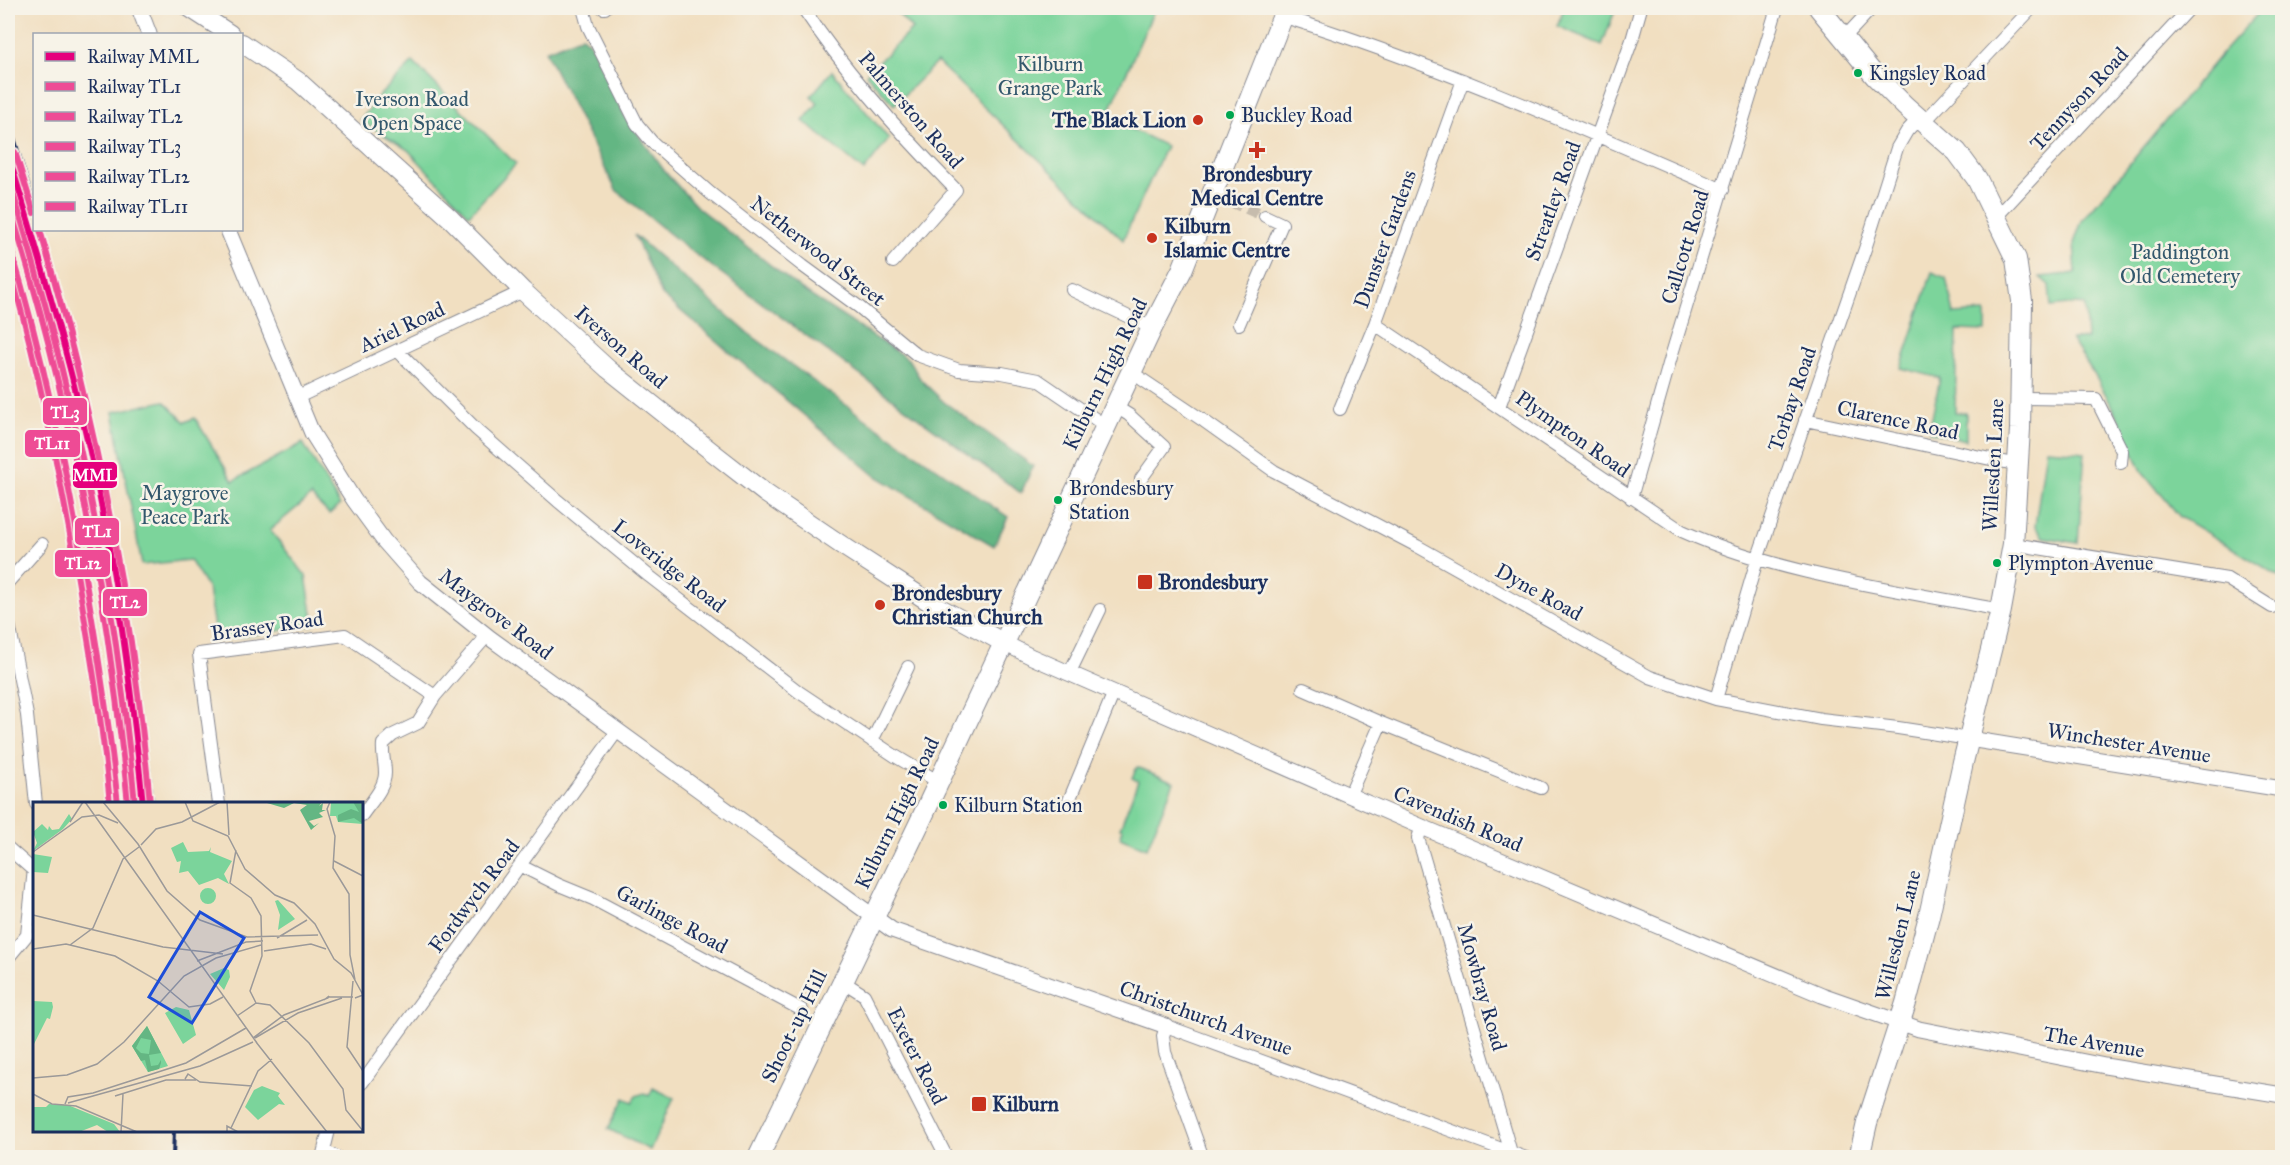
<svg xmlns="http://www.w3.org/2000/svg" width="2290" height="1165" font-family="'IM FELL Great Primer',serif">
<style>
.green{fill:#7bd49b;stroke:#4b827c;stroke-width:1.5}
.forest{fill:#64b683;stroke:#407270;stroke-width:1.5}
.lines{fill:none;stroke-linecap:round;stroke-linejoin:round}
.minor-tunnel{stroke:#c6bcad;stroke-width:12;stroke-dasharray:12 6;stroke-linecap:butt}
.minor-casing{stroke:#868790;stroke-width:14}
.tertiary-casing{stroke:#868790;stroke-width:17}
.secondary-casing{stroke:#868790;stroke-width:20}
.primary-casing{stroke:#868790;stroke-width:22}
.minor{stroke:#fff;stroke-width:12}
.tertiary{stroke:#fff;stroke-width:15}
.secondary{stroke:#fff;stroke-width:18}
.primary{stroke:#fff;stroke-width:20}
.rail{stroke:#1b2f5e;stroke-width:4}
.rail-1-casing{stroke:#f7f3e8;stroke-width:10}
.rail-2-casing{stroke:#f7f3e8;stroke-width:10}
.rail-3-casing{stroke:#f7f3e8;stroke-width:10}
.rail-4-casing{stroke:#f7f3e8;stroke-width:10}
.rail-5-casing{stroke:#f7f3e8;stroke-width:10}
.rail-6-casing{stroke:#f7f3e8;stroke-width:10}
.rail-1{stroke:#e5007d;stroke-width:6}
.rail-2{stroke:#ee4b95;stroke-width:6}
.rail-3{stroke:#ee4b95;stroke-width:6}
.rail-4{stroke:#ee4b95;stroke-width:6}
.rail-5{stroke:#ee4b95;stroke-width:6}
.rail-6{stroke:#ee4b95;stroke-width:6}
.bus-dot{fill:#00a651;stroke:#f7f3e8;stroke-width:2}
.poi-dot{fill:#c8321e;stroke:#f7f3e8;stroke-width:2}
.labels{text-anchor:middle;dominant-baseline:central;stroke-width:5;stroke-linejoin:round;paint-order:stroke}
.bus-label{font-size:20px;fill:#1b2f5e;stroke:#f7f3e8;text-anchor:start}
.park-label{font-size:21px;fill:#33586d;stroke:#f7f3e8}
.street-label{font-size:21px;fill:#1b2f5e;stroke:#f7f3e8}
.poi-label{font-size:21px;font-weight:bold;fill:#1b2f5e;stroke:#f7f3e8;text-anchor:start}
.inset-road{fill:none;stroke:#9b9999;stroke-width:1.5}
.view{fill:#1d4ed8;fill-opacity:0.15;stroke:#1d4ed8;stroke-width:3}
.inset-edge{fill:none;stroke:#1b2f5e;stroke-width:3}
.line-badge{stroke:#f7f3e8;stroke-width:2}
.badge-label{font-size:16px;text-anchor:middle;font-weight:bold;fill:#fff}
</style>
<rect width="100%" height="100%" fill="#f7f3e8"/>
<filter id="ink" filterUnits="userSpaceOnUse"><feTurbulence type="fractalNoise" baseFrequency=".0167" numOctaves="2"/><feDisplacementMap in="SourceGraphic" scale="12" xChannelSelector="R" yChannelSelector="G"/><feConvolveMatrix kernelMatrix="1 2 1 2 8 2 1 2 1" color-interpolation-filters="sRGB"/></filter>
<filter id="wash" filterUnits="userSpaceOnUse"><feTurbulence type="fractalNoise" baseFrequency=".008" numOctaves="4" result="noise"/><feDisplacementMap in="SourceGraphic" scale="24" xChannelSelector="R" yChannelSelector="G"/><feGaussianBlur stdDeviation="1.35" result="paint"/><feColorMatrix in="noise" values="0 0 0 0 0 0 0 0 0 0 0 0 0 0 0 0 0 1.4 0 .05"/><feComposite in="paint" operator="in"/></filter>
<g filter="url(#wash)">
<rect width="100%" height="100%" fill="#f1dfc1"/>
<path class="green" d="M893,8H1155L1107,117L1166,146L1123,240L937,62L894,105L866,74L912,29Z
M1564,8H1616L1602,45L1557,26Z
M2263,8H2282V578L2180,517L2142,471L2114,409L2094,374L2071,339H2087L2085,306L2077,304L2051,307L2049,285L2040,277L2076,273L2074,243L2082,221L2222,53Z
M413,62L516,164L469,215L408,150L360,120L375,103L374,101Z
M832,71L889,139L864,171L803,121L818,103L811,96Z
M1932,272L1946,278L1954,314L1986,312V331L1957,330L1955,412L1966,413V440L1929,432L1940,378L1901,368Z
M164,401L185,422L195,418L233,481L303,443L340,505L329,514L311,496L270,530L306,576L314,625L216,641L208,589L190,560L142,565L113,412Z
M2046,449L2085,452L2078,543L2043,537L2035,526Z
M1137,767L1174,782L1147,848L1120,837L1123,829L1120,828L1138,781L1132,778Z
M653,1088L674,1098L650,1150L608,1129L624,1098L632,1102L636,1096L644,1093L649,1096Z"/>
<path class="forest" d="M582,36L591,44L625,116L666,173L698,208L802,290L908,359L921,380L944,402L1033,466L1021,493L691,251L616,190L545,51Z
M634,235L748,333L861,416L1008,517L994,546L876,476L662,295Z"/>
</g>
<g filter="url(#ink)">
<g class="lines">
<path class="minor-tunnel" d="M1230,201L1265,216"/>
<g class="minor-casing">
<path id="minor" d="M583,8L588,26L637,124L652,142L710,193L803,266L859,307L917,355L959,370L1002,373L1038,380L1107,427
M603,8H605
M803,8C847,74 900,133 956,190L893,262
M1282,16C1433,63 1578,127 1723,190
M1843,39L1872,8
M1924,122L2032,8
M1213,193L1230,201
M1996,217L2190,8
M1072,290L1152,328
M1239,324L1282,224L1265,216
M1375,324L1682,531C1780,575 1895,589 2001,610
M398,351L476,429L558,501L649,576L799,692L895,756L939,782
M1131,372L1204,421L1274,471L1417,546L1650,677L1716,699L1821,719L1898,728L1969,739
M296,398L523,291
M2021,398L2096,399L2122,451L2121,463
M1116,407L1129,415L1164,447L1141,479
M1499,407L1632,40L1641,8
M1340,409L1375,324L1463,80
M1805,420L2019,465
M1631,498L1671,357L1777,8
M2013,544L2227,579L2272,607
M8,582L42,544
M8,619L27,715L36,804
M1070,672L1100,610
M1303,689L1381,723
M1716,699L1757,560L1866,246L1897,148L1907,131L1919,118
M872,741L908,667
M1349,796L1381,723L1541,788
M1068,803L1114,692
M219,804L199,654L345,635L435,696
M362,815C370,803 385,788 385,773C385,763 382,754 383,744L393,735L418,723L435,696L487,636
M1422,827L1418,838L1512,1156
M8,848L34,871
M521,866L559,885L593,899L802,1010
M8,958L27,935L34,869
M842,981L864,995L947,1158
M362,1083L618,730
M324,1151L339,1158
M322,1158L329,1130
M1203,1158L1165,1052L1163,1036L1166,1026L1526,1158"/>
</g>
<g class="tertiary-casing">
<path id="tertiary" d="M139,8L149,34
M228,230L312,433L354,500L384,541L420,582L490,638L892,930L1166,1026
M1004,643L1032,657L1422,827L1822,995L1919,1029L2105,1066L2282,1095
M1969,739L2282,789"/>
</g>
<g class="secondary-casing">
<path id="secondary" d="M190,8L230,34
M242,43L298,81L451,219L523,291L608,369L711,451L765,493L840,544L931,603L1004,643"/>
</g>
<g class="primary-casing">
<path id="primary" d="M1819,8L1875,76L1905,106L1957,152L1977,179L2016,259L2022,301L2020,429L2013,544L2001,610L1963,762L1929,916L1906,1003L1867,1123L1859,1158
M758,1158L919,824L1152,328L1182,270L1286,8"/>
</g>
<use href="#minor" class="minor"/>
<use href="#tertiary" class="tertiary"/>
<use href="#secondary" class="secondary"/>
<use href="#primary" class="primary"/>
<path class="rail" d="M8,118L34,203
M42,230C98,416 133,610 153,804
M173,1158L174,1130"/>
<g class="rail-1-casing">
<path id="rail-1" d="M8,154C41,260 72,366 95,475C118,583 132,693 143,804"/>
</g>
<g class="rail-2-casing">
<path id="rail-2" d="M8,177C73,385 115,586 135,804"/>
</g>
<g class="rail-3-casing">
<path id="rail-3" d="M15,152L34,213
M40,230C96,421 132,605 150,803"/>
</g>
<g class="rail-4-casing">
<path id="rail-4" d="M8,202C70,398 108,599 128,804"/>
</g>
<g class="rail-5-casing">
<path id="rail-5" d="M8,239C42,350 65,463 85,577C98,653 110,728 118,804"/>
</g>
<g class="rail-6-casing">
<path id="rail-6" d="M8,263C38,365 59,469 77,574C90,650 103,726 110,804"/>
</g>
<use href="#rail-1" class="rail-1"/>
<use href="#rail-2" class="rail-2"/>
<use href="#rail-3" class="rail-3"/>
<use href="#rail-4" class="rail-4"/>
<use href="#rail-5" class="rail-5"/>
<use href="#rail-6" class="rail-6"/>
</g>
</g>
<g class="bus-dot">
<circle cx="1858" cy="73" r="5"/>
<circle cx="1230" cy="115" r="5"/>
<circle cx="1058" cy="500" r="5"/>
<circle cx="1997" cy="563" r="5"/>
<circle cx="943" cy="805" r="5"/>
</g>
<g class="poi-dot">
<circle cx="1198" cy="120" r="6"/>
<path d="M1254 141h6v6h6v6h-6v6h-6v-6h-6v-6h6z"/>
<circle cx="1152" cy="238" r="6"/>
<rect x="1137" y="574" width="16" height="16" rx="3"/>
<circle cx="880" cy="605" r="6"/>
<rect x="971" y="1096" width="16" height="16" rx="3"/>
</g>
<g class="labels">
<g class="bus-label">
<text x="1869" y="73">Kingsley Road</text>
<text x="1241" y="115">Buckley Road</text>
<text x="1069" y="488">Brondesbury<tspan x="1069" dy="24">Station</tspan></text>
<text x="2008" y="563">Plympton Avenue</text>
<text x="954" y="805">Kilburn Station</text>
</g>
<g class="park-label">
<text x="1050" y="64">Kilburn<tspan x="1050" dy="24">Grange Park</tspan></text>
<text x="412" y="99">Iverson Road<tspan x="412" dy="24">Open Space</tspan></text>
<text x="2180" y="252">Paddington<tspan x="2180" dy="24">Old Cemetery</tspan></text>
<text x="185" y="493">Maygrove<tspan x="185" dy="24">Peace Park</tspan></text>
</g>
<g class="street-label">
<text transform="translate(2079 99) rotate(-47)">Tennyson Road</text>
<text transform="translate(911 110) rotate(49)">Palmerston Road</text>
<text transform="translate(1553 201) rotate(-70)">Streatley Road</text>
<text transform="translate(1385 239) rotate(-70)">Dunster Gardens</text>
<text transform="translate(1685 247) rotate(-73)">Callcott Road</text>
<text transform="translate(818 251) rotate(38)">Netherwood Street</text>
<text transform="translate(402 327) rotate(-25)">Ariel Road</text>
<text transform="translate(621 347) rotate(41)">Iverson Road</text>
<text transform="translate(1105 374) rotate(-64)">Kilburn High Road</text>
<text transform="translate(1792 399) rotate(-71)">Torbay Road</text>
<text transform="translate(1898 420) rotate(12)">Clarence Road</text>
<text transform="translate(1573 434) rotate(35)">Plympton Road</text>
<text transform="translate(1993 465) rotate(-87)">Willesden Lane</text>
<text transform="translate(669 566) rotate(38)">Loveridge Road</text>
<text transform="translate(1539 592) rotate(29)">Dyne Road</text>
<text transform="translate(496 614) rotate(37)">Maygrove Road</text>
<text transform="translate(267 626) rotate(-8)">Brassey Road</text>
<text transform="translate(2129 743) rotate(9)">Winchester Avenue</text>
<text transform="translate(897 813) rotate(-64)">Kilburn High Road</text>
<text transform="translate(1458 819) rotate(23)">Cavendish Road</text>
<text transform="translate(474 896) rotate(-53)">Fordwych Road</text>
<text transform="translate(672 919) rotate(28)">Garlinge Road</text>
<text transform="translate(1898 935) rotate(-76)">Willesden Lane</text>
<text transform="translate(1482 987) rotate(74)">Mowbray Road</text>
<text transform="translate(1206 1018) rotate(20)">Christchurch Avenue</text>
<text transform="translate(794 1026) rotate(-64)">Shoot-up Hill</text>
<text transform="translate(2094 1042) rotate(10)">The Avenue</text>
<text transform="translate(917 1056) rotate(63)">Exeter Road</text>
</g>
<g class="poi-label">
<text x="1186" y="120" text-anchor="end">The Black Lion</text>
<text x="1257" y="174" text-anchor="middle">Brondesbury<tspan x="1257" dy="24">Medical Centre</tspan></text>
<text x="1164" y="226">Kilburn<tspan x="1164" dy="24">Islamic Centre</tspan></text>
<text x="1158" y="582">Brondesbury</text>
<text x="892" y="593">Brondesbury<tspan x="892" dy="24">Christian Church</tspan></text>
<text x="992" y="1104">Kilburn</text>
</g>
</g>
<g transform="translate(33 802)">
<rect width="330" height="330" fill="#f1dfc1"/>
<path d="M298,0H330V22L305,20L303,14H297ZM36,12L39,17L30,27L0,49L4,41L0,30L9,22L15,28L16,24L19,28L26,27ZM150,40L155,50L176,49L178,45L177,50L199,59L191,72L196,82L185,76L166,83L155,69L146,71L148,59L144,60L138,46ZM0,52L19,55L15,71L0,70ZM167 94a8 8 0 1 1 16 0a8 8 0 1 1-16 0ZM245,98L262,117L245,128L247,113L242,99ZM191,166L196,168L197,175L191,188L177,172ZM0,199L19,200L20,205L17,217L14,216L1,242ZM143,205L156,208L163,233L150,242L132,211ZM114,224L135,264L115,270L99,244ZM229,284L247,291L245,294L252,303L246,302L225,318L212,305L221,288ZM16,302L35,303L81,322L87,330H75L64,323L46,330H0V305H13Z" fill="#7bd49b"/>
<path d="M289,0L286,4L290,1L289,8H293L286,11L290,15L276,19L281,24L286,21L278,28L267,8L274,3L261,1L251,6L234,1ZM320,0H330V22L321,16L305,20V13L318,7L326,10ZM114,224L128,251L116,253L118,264L125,263L128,258V261L126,267L115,270L112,258L108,259L99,244ZM108,236L118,238L116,252L108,251L103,246Z" fill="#64b683" fill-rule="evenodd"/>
<path class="inset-road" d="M52,0L224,241M70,0L105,42L134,89L167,118L214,135L285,133M152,0L160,19L195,34L212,67L242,93L261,101L282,122L301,157L318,171L330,193L322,196M194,0L196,33M297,0L294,7L302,34L300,66L316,92L317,153L322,178M37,20L50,0M108,43L123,27L149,20L187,0M203,48L197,81L218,96L228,114L229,154L217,189L223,201M0,50L49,15L66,13L85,21M301,59L330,74M0,113L130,145L190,152M244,136L274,118M37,143L60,126L90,57L106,45M0,147L33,142L82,154L125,179L156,205L177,202L190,195M231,149L278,142L293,147M164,159L213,140L230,139M320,179L314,245L330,269M296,195H320M223,201L237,203L276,241L310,287L313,308L330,329M204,214L223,201M220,236L251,213L295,196L296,194L291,198M222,236L265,211L309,196M223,240L294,330M0,276L34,273L64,262L91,240L151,174L183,156L228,143M152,277L155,272L167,280L219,284M0,292L19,302L43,304L104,330M82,294L133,278H163M35,301L167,264L220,240M32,302L35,295L60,291L153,261L213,226M198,326L225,269L239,257M88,330L90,292M194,330V324L205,330"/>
<path class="view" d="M167,110L211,136L159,221L116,195Z"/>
<rect width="330" height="330" class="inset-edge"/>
</g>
<g class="line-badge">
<rect x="42" y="397" width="46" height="29" rx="6" fill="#ee4b95"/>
<rect x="24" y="429" width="57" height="29" rx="6" fill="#ee4b95"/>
<rect x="72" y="461" width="46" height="28" rx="6" fill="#e5007d"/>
<rect x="74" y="517" width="46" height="29" rx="6" fill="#ee4b95"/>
<rect x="54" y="549" width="57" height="29" rx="6" fill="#ee4b95"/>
<rect x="102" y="588" width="46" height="29" rx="6" fill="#ee4b95"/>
</g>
<g class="badge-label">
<text x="65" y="418">TL3</text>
<text x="52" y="449">TL11</text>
<text x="95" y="481">MML</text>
<text x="97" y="537">TL1</text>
<text x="83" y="569">TL12</text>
<text x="125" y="608">TL2</text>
</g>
<rect width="2290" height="1165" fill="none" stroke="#f7f3e8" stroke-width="30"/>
<rect x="33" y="33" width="210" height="198" fill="#f7f3e8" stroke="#9fa5b1" stroke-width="1.5"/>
<rect x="45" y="52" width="30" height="9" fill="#e5007d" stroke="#9fa5b1" stroke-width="1.5"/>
<text x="87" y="63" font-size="18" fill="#1b2f5e">Railway MML</text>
<rect x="45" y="82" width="30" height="9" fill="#ee4b95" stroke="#9fa5b1" stroke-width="1.5"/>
<text x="87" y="93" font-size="18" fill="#1b2f5e">Railway TL1</text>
<rect x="45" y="112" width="30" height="9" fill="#ee4b95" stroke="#9fa5b1" stroke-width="1.5"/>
<text x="87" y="123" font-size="18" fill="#1b2f5e">Railway TL2</text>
<rect x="45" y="142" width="30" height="9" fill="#ee4b95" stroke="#9fa5b1" stroke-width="1.5"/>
<text x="87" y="153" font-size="18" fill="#1b2f5e">Railway TL3</text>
<rect x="45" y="172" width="30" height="9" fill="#ee4b95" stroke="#9fa5b1" stroke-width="1.5"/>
<text x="87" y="183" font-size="18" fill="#1b2f5e">Railway TL12</text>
<rect x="45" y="202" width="30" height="9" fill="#ee4b95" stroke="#9fa5b1" stroke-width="1.5"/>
<text x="87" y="213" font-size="18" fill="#1b2f5e">Railway TL11</text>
</svg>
